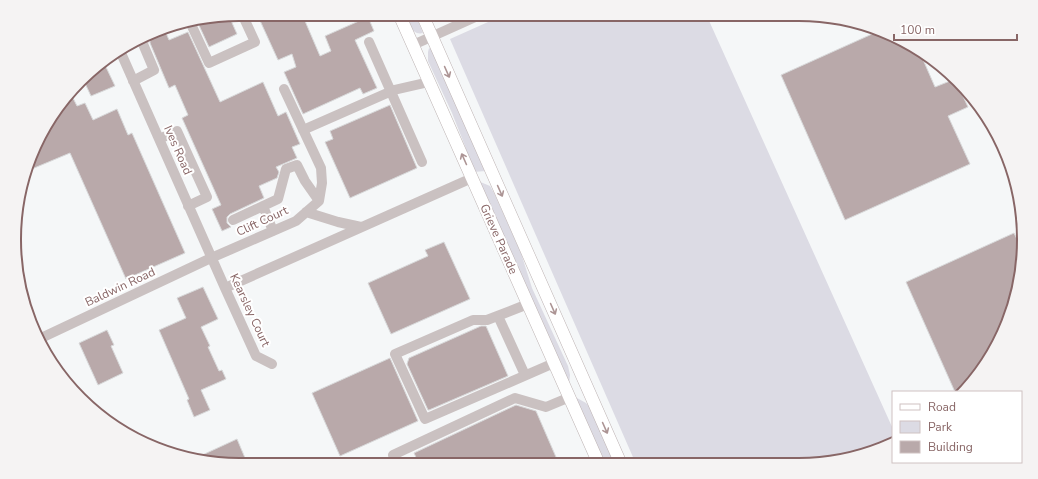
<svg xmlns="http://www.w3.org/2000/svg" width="1038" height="479" font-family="'Nunito Sans',sans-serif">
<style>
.green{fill:#dcdbe4}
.building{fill:#b9a9aa;stroke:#d8d9da}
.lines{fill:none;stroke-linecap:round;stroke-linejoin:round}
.major-casing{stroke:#beb4b4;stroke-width:13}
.minor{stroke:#cac1c1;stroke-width:10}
.major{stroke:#fff;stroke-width:12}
.oneway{stroke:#ac9494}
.labels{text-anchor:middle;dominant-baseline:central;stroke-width:4;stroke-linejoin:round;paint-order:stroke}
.street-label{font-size:12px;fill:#866;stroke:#fff}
.rim{fill:none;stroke:#866;stroke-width:2}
</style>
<rect width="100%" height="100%" fill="#f5f7f8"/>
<path class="green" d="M404,14H415L423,33C412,36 408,22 404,14Z
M506,14H706L893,429V443L885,448L828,463L636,464L450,39Z
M429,48L431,49L486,171L473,172L465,146L452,113L428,61V52Z
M478,181L490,186L494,193L521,253L532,288L568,366L570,375L569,385Z
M577,398L586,403L591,408L615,464H603L576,399Z"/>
<path class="building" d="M257,14H302L320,56L331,51L325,36L368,17L374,31L355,40L377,88L363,94L360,88L303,114L284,72L296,67L292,54L278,60Z
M229,16L237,34L209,47L197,21Z
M881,30L885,31L921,55L935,87L955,79L968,107L948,116L970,164L845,220L781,75Z
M188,32L220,102L263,82L278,116L286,112L300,144L292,147L297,158L276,167L279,172L277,178L259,186L264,198L230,214L227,217V223L231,227L222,231L212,209L221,205L182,118L188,115L175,85L169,88L150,43V39L166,33L169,40Z
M105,65L115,86L91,96L83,79L89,72Z
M71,94L77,106L85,103L93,120L117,109L128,135L132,133L185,253L126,279L70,153L27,171L44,127Z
M390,105L417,168L350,198L325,142L333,139L330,131Z
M1014,233L1022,250L1007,326L978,377L962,392H955L906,282Z
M444,242L470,299L391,334L368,283L428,256L425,250Z
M203,287L218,319L201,327L210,346L208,347L219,371L222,370L226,379L201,390L210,410L194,417L187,400L189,399L159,330L186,318L177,298Z
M481,326H486L508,376L429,410H428L407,364L409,358Z
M107,330L114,345L111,346L123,373L98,385L79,343Z
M390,358L418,421L340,456L312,393Z
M516,405L536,411L559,464H419L414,453Z
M237,439L248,465H239L198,457Z"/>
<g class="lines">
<g class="major-casing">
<path id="major" d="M399,14L599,464
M422,14L621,464"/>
</g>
<path class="minor" d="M190,22L209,63L255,42L242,14
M369,42L422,162
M413,45L482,14
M121,53L225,288L256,356L272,364
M133,81L154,70L143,44L144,39
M284,89L321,168L322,183L319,201
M303,130L394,90L429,82
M159,139L177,131L207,197L188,206
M263,206L273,231
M306,212L338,222L361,227
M233,220L278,199L286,169L297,165L305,181L319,201
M225,288L472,178
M528,304L487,320H473L395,354L425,419L554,363
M498,316L525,375
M39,339L211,258L296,221L319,201
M397,464L393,455L515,398L546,407L570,397"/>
<use href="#major" class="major"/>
</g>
<defs><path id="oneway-shaft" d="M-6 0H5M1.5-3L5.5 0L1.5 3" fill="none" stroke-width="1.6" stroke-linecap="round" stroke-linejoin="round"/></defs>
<g class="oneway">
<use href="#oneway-shaft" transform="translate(447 72) rotate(66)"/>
<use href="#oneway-shaft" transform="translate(464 159) rotate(-114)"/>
<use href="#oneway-shaft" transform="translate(500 191) rotate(66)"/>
<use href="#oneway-shaft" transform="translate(553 309) rotate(66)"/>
<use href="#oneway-shaft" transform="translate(605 428) rotate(66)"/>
</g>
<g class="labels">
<g class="street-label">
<text transform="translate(178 150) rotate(66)">Ives Road</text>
<text transform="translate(262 221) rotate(-25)">Clift Court</text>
<text transform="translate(499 239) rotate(66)">Grieve Parade</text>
<text transform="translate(120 287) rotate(-25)">Baldwin Road</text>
<text transform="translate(250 310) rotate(65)">Kearsley Court</text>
</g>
</g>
<path d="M0 0H1038V479H0ZM239 21H799A218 218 0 0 1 1017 239V240A218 218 0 0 1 799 458H239A218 218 0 0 1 21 240V239A218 218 0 0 1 239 21Z" fill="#f5f3f3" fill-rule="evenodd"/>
<path class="rim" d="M239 21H799A218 218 0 0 1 1017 239V240A218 218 0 0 1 799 458H239A218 218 0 0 1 21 240V239A218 218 0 0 1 239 21Z"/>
<rect x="892" y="391" width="130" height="72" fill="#ffffff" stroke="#cfc2c2"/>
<rect x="900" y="404" width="20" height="6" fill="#ffffff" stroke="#cfc2c2"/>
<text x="928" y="411" font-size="12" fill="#886666">Road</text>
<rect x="900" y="421" width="20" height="12" fill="#dcdbe4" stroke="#cfc2c2"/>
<text x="928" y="431" font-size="12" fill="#886666">Park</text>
<rect x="900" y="441" width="20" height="12" fill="#b9a9aa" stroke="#cfc2c2"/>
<text x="928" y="451" font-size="12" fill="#886666">Building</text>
<path d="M894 34v6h123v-6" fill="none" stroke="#886666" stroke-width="2"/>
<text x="900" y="34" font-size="12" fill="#886666" stroke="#ffffff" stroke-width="3" paint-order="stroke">100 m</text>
</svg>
